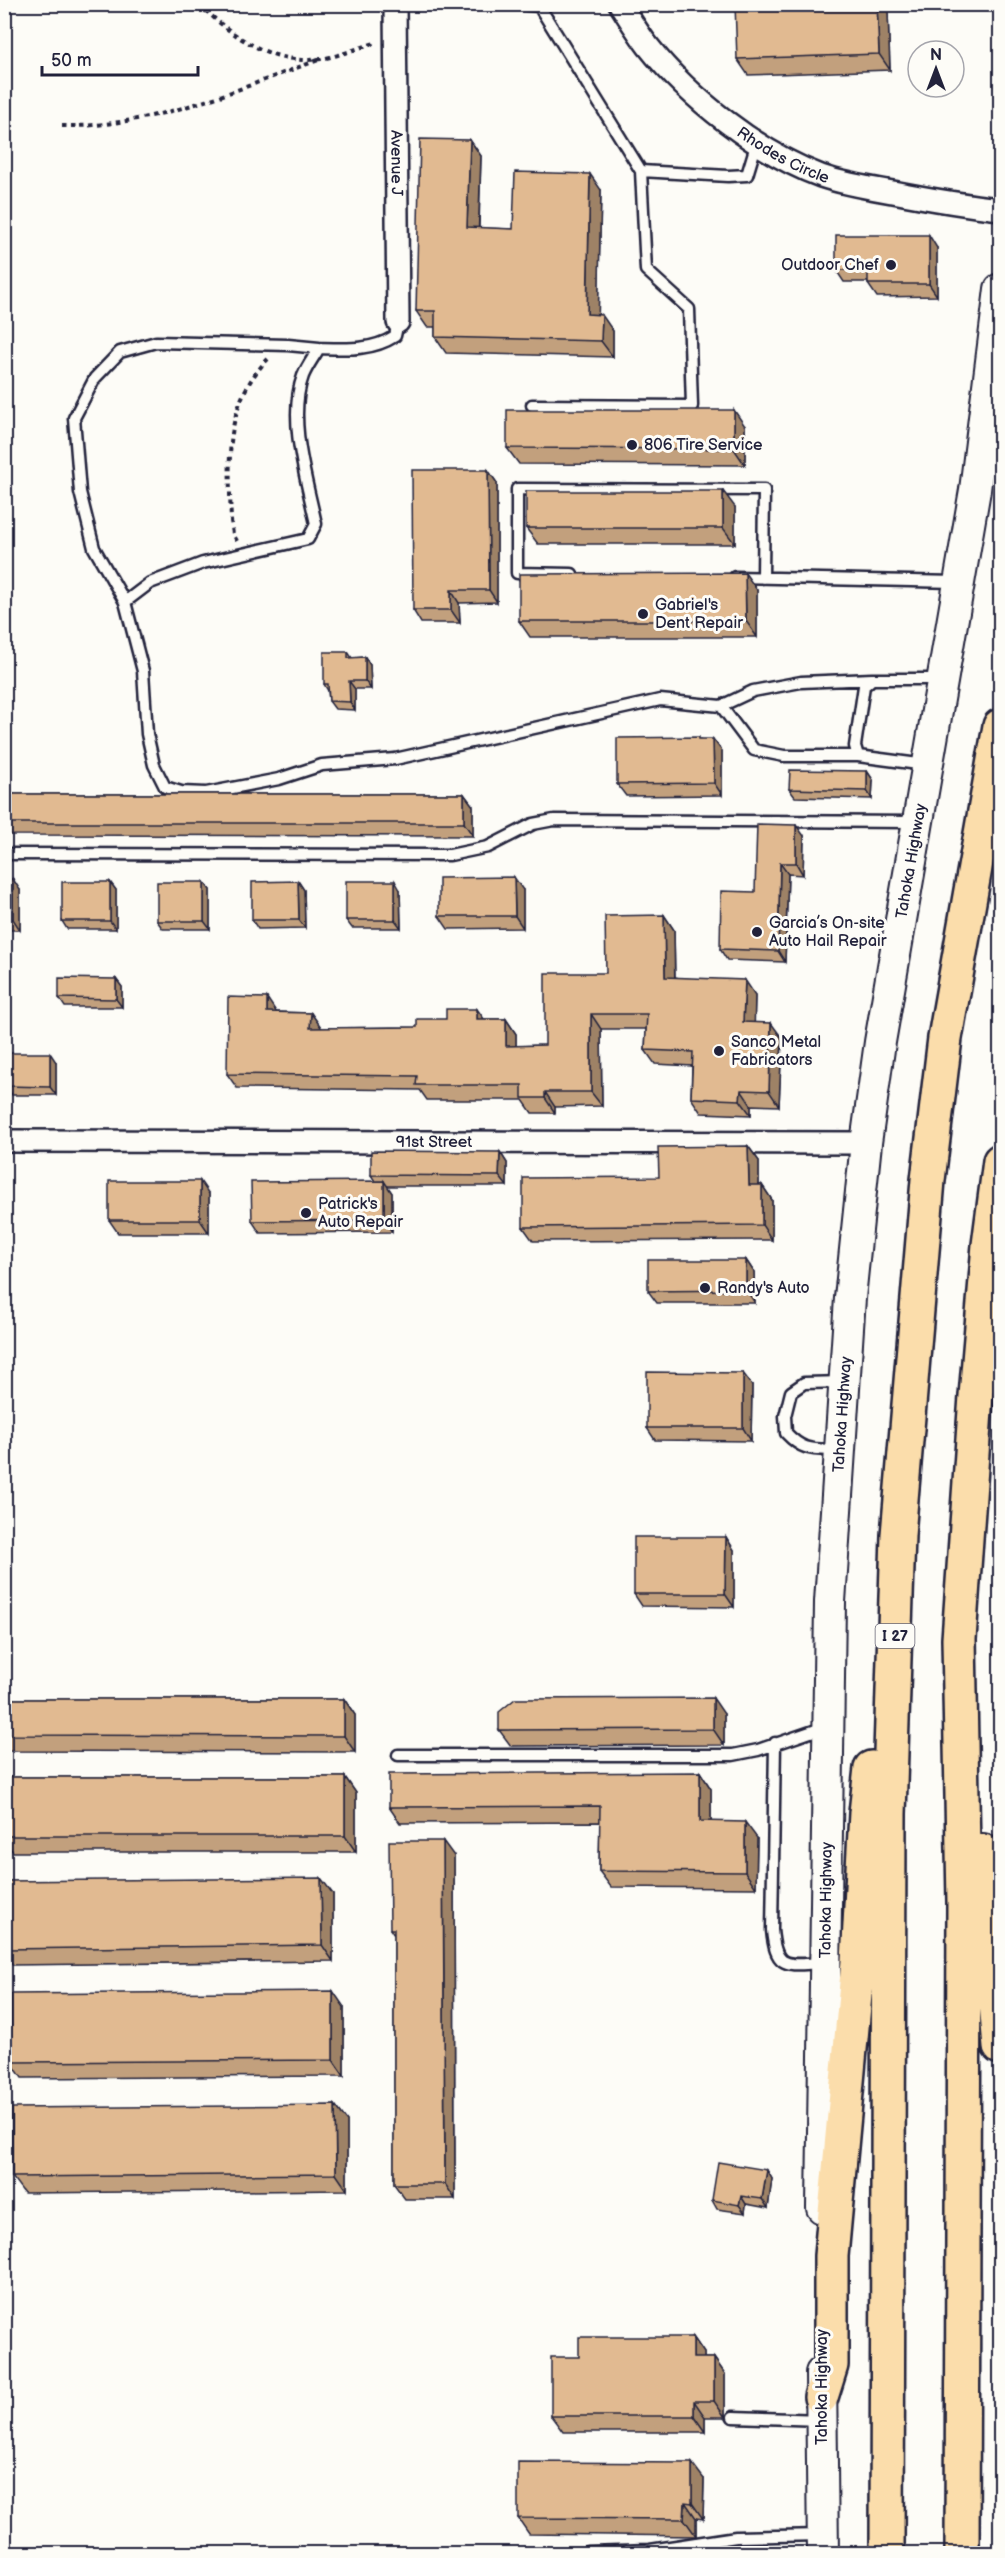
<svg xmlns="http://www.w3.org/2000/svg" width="1005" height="2558" font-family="'Balsamiq Sans',sans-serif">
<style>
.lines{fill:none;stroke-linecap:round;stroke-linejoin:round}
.service-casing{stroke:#22223b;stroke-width:15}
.minor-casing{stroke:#22223b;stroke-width:26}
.secondary-casing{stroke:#22223b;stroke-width:34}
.motorway-casing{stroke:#22223b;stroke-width:38}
.path{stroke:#22223b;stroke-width:4;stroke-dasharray:4.5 4.5;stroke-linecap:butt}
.service{stroke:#fdfcf7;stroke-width:10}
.minor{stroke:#fdfcf7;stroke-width:21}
.secondary{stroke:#fdfcf7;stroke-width:30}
.motorway{stroke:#fbddab;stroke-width:33}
.wall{fill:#c2a07d;stroke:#22223b;stroke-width:1.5}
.shaded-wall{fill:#9e8266;stroke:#22223b;stroke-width:1.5}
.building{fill:#e1ba91;stroke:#22223b;stroke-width:1.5}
.poi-dot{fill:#22223b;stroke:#fdfcf7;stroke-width:2}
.labels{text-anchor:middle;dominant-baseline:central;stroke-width:6;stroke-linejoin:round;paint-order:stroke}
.shield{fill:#fdfcf7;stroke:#646373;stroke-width:1.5}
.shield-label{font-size:15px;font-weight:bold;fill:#22223b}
.street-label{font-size:16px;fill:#22223b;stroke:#fdfcf7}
.poi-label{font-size:16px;fill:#22223b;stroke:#fdfcf7;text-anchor:start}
</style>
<rect width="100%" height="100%" fill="#fdfcf7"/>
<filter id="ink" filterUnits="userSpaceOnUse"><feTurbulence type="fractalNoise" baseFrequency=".0167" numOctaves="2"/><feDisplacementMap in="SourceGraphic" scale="12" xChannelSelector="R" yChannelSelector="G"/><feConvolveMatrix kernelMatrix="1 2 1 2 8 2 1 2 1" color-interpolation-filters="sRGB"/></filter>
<g filter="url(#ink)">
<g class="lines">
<g class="service-casing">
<path id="service" d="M518,4L539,6L641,171L728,176L747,175L757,142
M398,322L395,336C372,351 346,349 319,348C314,357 307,366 303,376C287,419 307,481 316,524L308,539L203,563L150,583L125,602L143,671L147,734L154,765L165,787L181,792L206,793L279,779L322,765L395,759L660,700L721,706L754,750L784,756H858
M532,405L692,406L689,309L646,270L641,171
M572,574L517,573V489L764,490L763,578
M735,577L956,582
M125,602L94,548L80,492L74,418L95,378L120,352L156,342L288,345L319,348
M721,706L753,691L801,682L872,679
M926,765L858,756L855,746L864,686L872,679H939
M4,854L450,855L488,847L533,824L554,820L916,822
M838,1450C813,1449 804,1452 786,1433L785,1416L791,1392L804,1383L844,1382
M775,1743L772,1930C776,1972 788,1964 824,1963
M398,1755H733L758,1750L825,1727
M733,2417L821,2420
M588,2552L650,2550L736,2537L820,2535"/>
</g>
<g class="minor-casing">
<g id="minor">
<path id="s1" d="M395,4L398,322"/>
<path id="s2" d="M620,4C629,18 638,33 648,46C689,98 759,153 821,176C844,184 869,188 893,192C929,199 964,205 1000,209"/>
<path id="s3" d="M4,1141L866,1143"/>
</g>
</g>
<g class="secondary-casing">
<g id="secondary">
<path id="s4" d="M822,2208L830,1602L850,1298L866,1143L880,1042L975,490L1000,289"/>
<path d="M821,2373L823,2554"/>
</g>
</g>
<g class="motorway-casing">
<path id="motorway" d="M983,1851L1000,2047
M821,2397L831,2365V2256L858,1962L866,1813L871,1768
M887,2554L889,1814L898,1535L928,1180L945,1038L1000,726
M962,2554L964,1902L959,1639L976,1396L989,1245L1000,1161"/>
</g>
<path class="path" d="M199,4C231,36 274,66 321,59C339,56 358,48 375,43
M62,126C151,128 238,89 321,59
M237,541L233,534L231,521C229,461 223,405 268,359"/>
<use href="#service" class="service"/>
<use href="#minor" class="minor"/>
<use href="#secondary" class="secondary"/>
<use href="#motorway" class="motorway"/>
</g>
<path class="wall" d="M888,12L890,70L748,75L737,59Z
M470,140L481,156L479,228L513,229L601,190L598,315L613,331V357L446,353L435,337V327H427L416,311Z
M937,248V296L877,297L868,284V282H844L836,270Z
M745,426V465L519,464L507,448Z
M488,470L497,483V602L459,603L460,623H421L413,610Z
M735,507V544H538L526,528Z
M757,590V637H530L519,621Z
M348,652L352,658L365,657L370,665L371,689H355V710L335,709L329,701L328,691L324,684Z
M701,739L722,751V795L626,796L617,784Z
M867,771L873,780L872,799L795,797L789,789Z
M4,794H464L473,806V836L4,835Z
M804,836L803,875L788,874L785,962L727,960L720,949L755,892Z
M4,879L20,890V930H4Z
M298,881L304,890L305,928L258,929L252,920Z
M110,882L116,890V929H67L62,921Z
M204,882L210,890V929H163L157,921Z
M400,890L401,928H352L346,920Z
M523,890V928L448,929L439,916Z
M664,915L674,930L675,977L755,995L754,1023L782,1038L779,1106L751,1105V1115L701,1113L691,1098L692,1066L655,1064L645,1050L646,1029H601L602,1106L555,1107V1113H532L523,1100H427L420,1090L237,1088L227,1074L277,1012L311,1013L321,1028L417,1027L484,1019H506L516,1034V1046L545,1045L606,973Z
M116,979L122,987V1007H65L59,998Z
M4,1053L56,1062V1095H12L8,1089H4Z
M748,1146L759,1161V1185H762L772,1200V1240L533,1241L523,1227L659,1177Z
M500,1152L507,1163V1186H387L392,1193V1232L260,1233L252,1221L375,1181L371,1175Z
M209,1194V1233H118L109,1220Z
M746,1260L754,1272L755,1303H657L648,1291Z
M752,1385L751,1441L655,1440L647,1428Z
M726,1537L734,1550V1607L642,1606L634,1594Z
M4,1699H344L355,1715V1752L4,1751Z
M724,1714V1745L511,1746L499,1730Z
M700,1772L711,1789V1822L757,1838L756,1888L611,1887L599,1871L600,1822L400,1823L389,1807Z
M4,1777H345L356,1793V1852H13L4,1840Z
M454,1856L455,2199H405L394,2184V1935L390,1929Z
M4,1881L333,1894V1961L13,1965L4,1952Z
M344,2007V2076L22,2078L11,2062Z
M335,2105L347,2121V2190L24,2193L12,2177Z
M767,2170L772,2179L768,2208L746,2204L745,2213L717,2209L712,2200Z
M693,2337L704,2353V2358H714L725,2374V2417H705V2432H563L551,2416L579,2357Z
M704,2479L703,2519L696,2518V2536L529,2534L518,2518Z"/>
<path class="shaded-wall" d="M877,4H883L888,12L890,70L879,54Z
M470,140L481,156L478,243L467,227Z
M590,174L601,190L598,330L587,314Z
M929,235L937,248V296L929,284Z
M602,315L613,331V357L601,341Z
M734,410L745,426V465L734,449Z
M488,470L497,483V602L489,590Z
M723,491L735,507V544L723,528Z
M745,573L757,590V637L746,621Z
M451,590L459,603L460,623L451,610Z
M365,657L370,665L371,689L365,681Z
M349,681L355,689V710L350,702Z
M713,739L722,751V795L714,783Z
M867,771L873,780L872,799L867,791Z
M464,794L473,806V836L464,823Z
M796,825L804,836L803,875L796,863Z
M780,863L788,874L785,962L778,951Z
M514,877L523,890V928L515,916Z
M13,879L20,890V930L13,919Z
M298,881L304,890L305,928L299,920Z
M395,881L400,890L401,928L395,920Z
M110,882L116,890V929L110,921Z
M204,882L210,890V929L204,921Z
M664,915L674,930L675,992L665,977Z
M116,979L122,987V1007L116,999Z
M745,980L755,995L754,1037L743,1022Z
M267,998L277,1013L267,1012Z
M477,1009L487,1023L477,1019Z
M311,1013L321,1027V1043L310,1028Z
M591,1014L601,1029L602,1106L591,1092Z
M506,1019L516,1034V1061L506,1046Z
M771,1023L782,1038L779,1106L769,1091Z
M50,1053L56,1062V1095L50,1087Z
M741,1090L751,1105V1115L740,1100Z
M545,1092L555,1107V1113L545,1098Z
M748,1146L759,1161V1200L749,1185Z
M500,1152L507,1163V1186L499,1176Z
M200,1181L209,1194V1233L200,1220Z
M384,1181L392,1193V1232L384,1220Z
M762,1185L772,1200V1240L762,1225Z
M746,1260L754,1272L755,1303L746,1290Z
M743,1373L752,1385L751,1441L743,1428Z
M726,1537L734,1550V1607L725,1594Z
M713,1698L724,1714V1745L713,1729Z
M344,1699L355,1715V1752L344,1736Z
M700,1772L711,1789V1837L700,1821Z
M345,1777L356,1793V1852L345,1836Z
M745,1822L757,1838L756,1888L745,1872Z
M443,1841L454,1856L455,2199L445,2184Z
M321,1878L333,1894V1961L322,1945Z
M333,1991L344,2007V2076L333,2060Z
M335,2105L347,2121V2190L336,2174Z
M767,2170L772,2179L768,2208L762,2199Z
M741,2196L746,2204L745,2213L739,2205Z
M693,2337L704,2353V2374L693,2358Z
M714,2358L725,2374V2417L714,2401Z
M694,2401L705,2417V2432L694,2416Z
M692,2463L704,2479L703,2519L692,2503Z
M685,2502L696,2518V2536L684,2519Z"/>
<path class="building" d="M735,4H877L879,54L737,59Z
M420,139L470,140L467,227L513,229L515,172L590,174L587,314L602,315L601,341L435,337V311H416Z
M836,235H929V284H868V270H836Z
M507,410H734V449L507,448Z
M412,470H488L489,590H451V610H413Z
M526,491H723V528H526Z
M745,573L746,621H519V574Z
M324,652H348V658L365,657V681H349L350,702L329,701L328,684H324Z
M699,737V739H713L714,783L617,784V738Z
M790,770L867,771V791L789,789Z
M4,794H464V823H4Z
M757,824L796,825V863H780L778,951L720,949L721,891L755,892Z
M514,877L515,916H439V878Z
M4,879H13V919H4Z
M298,881L299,920H252V882Z
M346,881H395V920H346Z
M62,882H110V921H62Z
M157,882H204V921H157Z
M664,915L665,977L745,980L743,1022L771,1023L769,1091L741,1090L740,1100L691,1098L693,1052L645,1050L647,1014H591V1092H545V1098H522V1085H416L417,1076L227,1074L228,997L267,998V1012L311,1013L310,1028L417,1027V1019H446V1009H477V1019H506V1046L545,1045V973H606L605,916Z
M59,978L116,979V999L59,998Z
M4,1053H50V1087L6,1086L7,1081H4Z
M748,1146L749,1185H762V1225L523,1227V1178L659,1177L658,1147Z
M371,1151L500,1152L499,1176L371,1175Z
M109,1181H200V1220H109Z
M384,1181V1220L252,1221L251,1182Z
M648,1260H746V1290L648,1291Z
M647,1372L743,1373V1428H647Z
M634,1537H726L725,1594H634Z
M713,1698V1729L499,1730V1712L515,1699Z
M4,1699H344V1736L4,1735Z
M700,1772V1821L745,1822V1872L599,1871L600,1806L389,1807V1774Z
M4,1777H345V1836H4Z
M389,1841H443L445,2184H394V1929H390Z
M321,1878L322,1945L4,1949V1881Z
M333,1991V2060L11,2062V1994Z
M335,2105L336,2174L12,2177V2108Z
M718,2162L767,2170L762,2199L741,2196L739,2205L712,2200Z
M579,2337H693V2358H714V2401H694V2416H551V2357H579Z
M518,2462L692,2463V2503L685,2502L684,2519L518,2518Z"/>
</g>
<g class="poi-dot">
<circle cx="891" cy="265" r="6"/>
<circle cx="632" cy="445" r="6"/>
<circle cx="643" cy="614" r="6"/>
<circle cx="757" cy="932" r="6"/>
<circle cx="719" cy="1051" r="6"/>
<circle cx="306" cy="1213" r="6"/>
<circle cx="705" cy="1288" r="6"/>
</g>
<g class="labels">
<rect class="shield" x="875.5" y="1624" width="39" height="24" rx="4.5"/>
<g class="shield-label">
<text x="895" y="1636">I 27</text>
</g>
<g class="street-label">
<text stroke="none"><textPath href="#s2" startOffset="226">Rhodes Circle</textPath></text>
<text stroke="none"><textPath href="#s1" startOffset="159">Avenue J</textPath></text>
<text stroke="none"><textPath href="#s4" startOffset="1352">Tahoka Highway</textPath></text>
<text stroke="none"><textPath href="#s3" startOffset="430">91st Street</textPath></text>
<text stroke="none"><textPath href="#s4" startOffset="794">Tahoka Highway</textPath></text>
<text stroke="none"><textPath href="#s4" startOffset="308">Tahoka Highway</textPath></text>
<text transform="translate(822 2387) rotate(-90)">Tahoka Highway</text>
</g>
<g class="poi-label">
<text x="879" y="265" text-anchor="end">Outdoor Chef</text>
<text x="644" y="445">806 Tire Service</text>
<text x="655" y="605">Gabriel's<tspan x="655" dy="18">Dent Repair</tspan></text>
<text x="769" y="923">Garcia’s On-site<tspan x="769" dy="18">Auto Hail Repair</tspan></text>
<text x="731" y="1042">Sanco Metal<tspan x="731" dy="18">Fabricators</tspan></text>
<text x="318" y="1204">Patrick's<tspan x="318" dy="18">Auto Repair</tspan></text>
<text x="717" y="1288">Randy's Auto</text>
</g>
</g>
<rect width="1005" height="2558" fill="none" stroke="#fdfcf7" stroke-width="24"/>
<rect x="12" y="12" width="981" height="2534" fill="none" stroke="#22223b" stroke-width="2" filter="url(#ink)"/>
<g transform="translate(936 69)"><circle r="28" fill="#fdfcf7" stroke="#a5a5ac" stroke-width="1.5"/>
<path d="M0-4.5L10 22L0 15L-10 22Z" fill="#22223b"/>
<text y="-9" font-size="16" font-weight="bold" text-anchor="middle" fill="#22223b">N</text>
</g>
<path d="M42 66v9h156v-9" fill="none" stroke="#22223b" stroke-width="3"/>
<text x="51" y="66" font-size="18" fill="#22223b" stroke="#fdfcf7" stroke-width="4.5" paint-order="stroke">50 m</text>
</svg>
